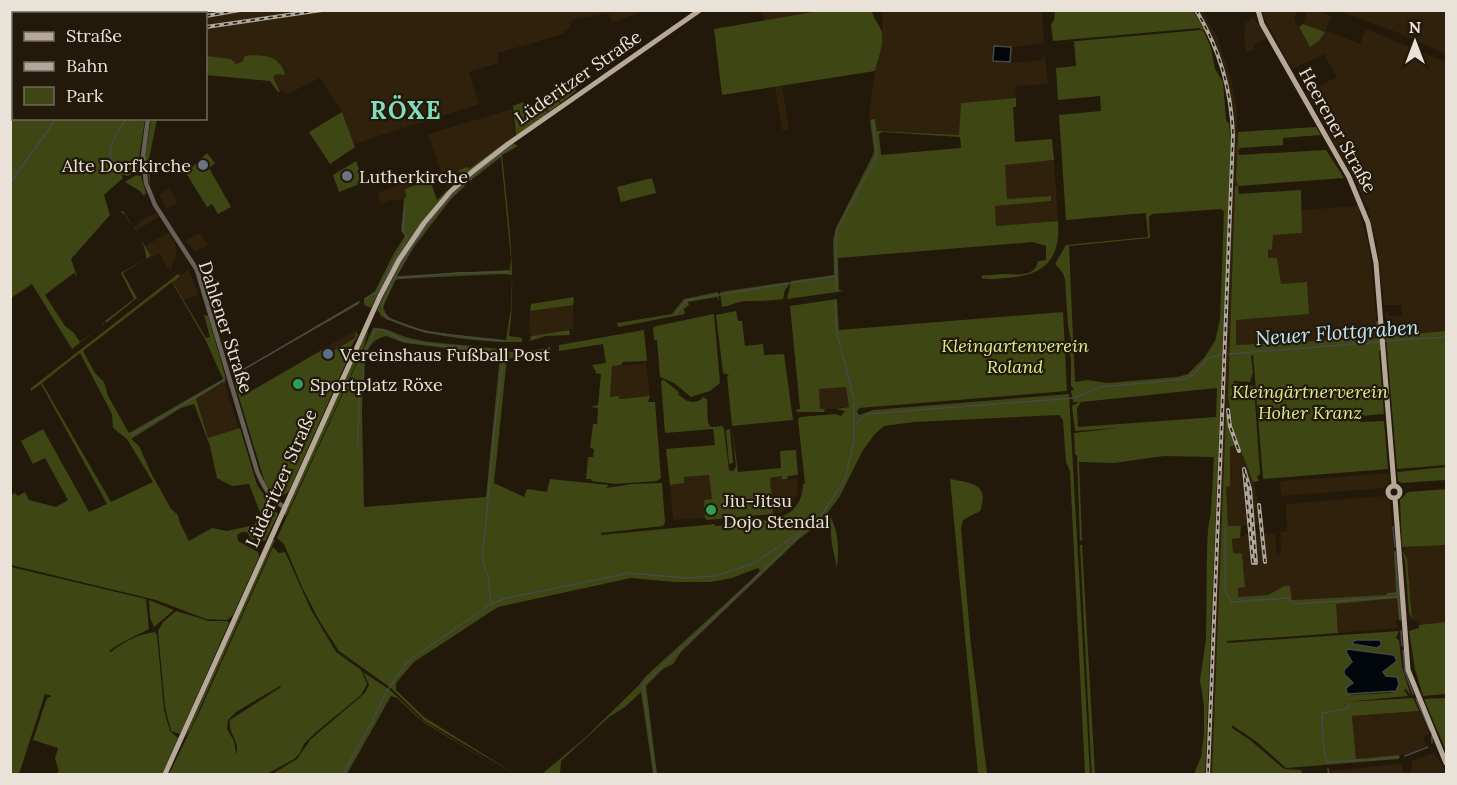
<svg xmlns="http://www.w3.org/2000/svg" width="1457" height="785" font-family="Lora,serif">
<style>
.built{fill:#2f210b}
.green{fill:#3e4613;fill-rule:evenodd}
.water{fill:#01070b;stroke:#474949;stroke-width:1.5}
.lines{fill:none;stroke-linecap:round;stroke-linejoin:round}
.stream{stroke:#474949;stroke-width:1.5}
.minor{stroke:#676059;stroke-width:4.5}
.major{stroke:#b5a899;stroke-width:5}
.rail-casing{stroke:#aea79c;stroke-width:4}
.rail{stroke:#23190a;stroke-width:1.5;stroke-dasharray:4.5;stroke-linecap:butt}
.worship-dot{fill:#6b7280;stroke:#23190a;stroke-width:2}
.service-dot{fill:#5c6f8a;stroke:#23190a;stroke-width:2}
.leisure-dot{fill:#2e9e5b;stroke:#23190a;stroke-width:2}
.labels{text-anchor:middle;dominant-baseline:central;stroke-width:4.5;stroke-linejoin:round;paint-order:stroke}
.street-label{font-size:18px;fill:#e9e2d9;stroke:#23190a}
.poi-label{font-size:18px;fill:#e9e2d9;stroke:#23190a;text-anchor:start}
.park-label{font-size:18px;font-style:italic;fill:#daee8b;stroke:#23190a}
.water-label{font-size:20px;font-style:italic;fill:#bee9fa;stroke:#23190a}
.district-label{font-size:24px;font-weight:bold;letter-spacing:1.5px;fill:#80dcbd;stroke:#23190a}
</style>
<rect width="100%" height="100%" fill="#23190a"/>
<path class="built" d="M176,10L644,11L613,22L608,13L576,19L569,23L570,28L563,31L564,34L497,53L499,63L469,72L479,104L354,144L342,112L320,78L286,95L283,90L278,92L270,81L206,69V14H176Z
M759,11H825L766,21Z
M883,11H1042L1044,43L1013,47L1011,63L1042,60V57L1045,56L1048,84L1015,86L1016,98L961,103L960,135L877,131L870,120L869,113L875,71L880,54Z
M1193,11H1202L1217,37L1230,75L1237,109L1238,185L1235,187L1228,396L1233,430L1253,480L1264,524L1228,527L1226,487L1230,486V447L1235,445L1226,412L1212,774H1205V763L1231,140L1229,108L1223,78L1206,32Z
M1267,11H1294L1296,13L1294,19L1310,47L1319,41L1325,32L1303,24L1307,11H1319L1331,16L1326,31L1360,44L1366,29L1446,62V331L1398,335L1397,332L1387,333L1385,311H1388L1389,316L1402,315L1401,305H1384L1377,244L1368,211L1371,209L1366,206L1357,184L1327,131L1339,130V127H1325L1316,108L1305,93L1337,77L1324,54L1292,69L1264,18L1263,13Z
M1339,11H1446V54L1396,32Z
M1253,16L1266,38L1254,45L1255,49L1247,53L1244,43L1245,21H1249Z
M782,86L789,129L782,130L775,87Z
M512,109L515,135L469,170L447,190L428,134Z
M1054,160L1058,221L996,226L995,206L1051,201L1050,196L1007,200L1004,165Z
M430,173L432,179L405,189L406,197L404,199L392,200L381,204L377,193Z
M169,187L177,203L167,209L159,195Z
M1358,206L1370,252L1378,338L1236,346V320L1309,314L1280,284L1277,258H1268V249L1272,248V235L1300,210Z
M156,213L159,217L136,231L133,227L140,223L139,221Z
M169,232L176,244V256L170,272L159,253L152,258L145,246Z
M197,234H200L208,245L196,252L185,241Z
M189,269L198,295L184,300L173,281Z
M573,305V329L531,336L529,327L530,311Z
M357,329L355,338L330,353L327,347Z
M646,363L650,396L619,399L610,397L612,366Z
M224,382L239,429L208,439L196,399Z
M846,387L849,407L820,410L818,389Z
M1389,473L1390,482L1384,488L1281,496L1280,481Z
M710,475L712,500L704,501L705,518L673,520L670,485L684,483V477Z
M782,476L783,479H798L797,494L789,507L780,513L773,514L770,478Z
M1381,496L1390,500L1397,592L1387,593V595L1292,600L1290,586H1284L1268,595L1238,597V588L1245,587L1242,554H1235L1233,552L1232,539L1240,538L1245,534L1271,533L1275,535L1277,555H1281L1280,532L1287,531L1286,504Z
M1446,544V624L1420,626L1419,621L1412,620L1407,558H1404V547Z
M1397,598L1399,620L1396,622L1398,628L1338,633L1336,604Z
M1419,711L1429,734L1423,737L1427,746L1404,755L1356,759L1352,716Z
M1434,753L1442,764L1446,774H1411L1412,761Z
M1398,764L1402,766L1403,774H1333L1331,771Z"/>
<path class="green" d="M825,10L872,12C874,19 879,24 881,30C885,42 878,59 875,71L722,95L714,29Z
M77,11V10L162,11L161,14L75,13Z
M1055,11H1193L1206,32L1199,28L1053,41L1051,24L1054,20Z
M1303,24L1325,32L1319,41L1310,47L1299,27Z
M1201,30L1204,32L1211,48L1215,69L1223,82L1226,120L1229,124L1231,140L1205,774H1194L1201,757L1204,735V706L1200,680L1206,639L1207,550L1208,529L1211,512L1214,457L1164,456L1114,463L1079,462L1082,540L1080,541L1077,456L1075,454L1074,433L1117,428L1075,431L1072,406L1079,402H1073L1071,391L1074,389L1071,386V360L1069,348L1071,340L1068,326L1065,280L1063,273L1055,264L1066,245L1148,237L1146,213L1066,220L1059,115L1101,111L1100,96L1058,100L1056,68L1076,66L1074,41L1054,43ZM1221,209L1224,211L1220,320L1215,341L1204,358L1188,374L1177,377L1107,383L1088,380L1075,382L1069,246L1150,238L1149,217L1152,214ZM1217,388L1216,417L1078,427L1077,408L1081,402Z
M252,55C269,56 278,57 285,73L284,75L276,74L273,77L280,92H278L270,81L206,75V56L231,59L236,64L242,62L245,56Z
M566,88H574L577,90L561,103L557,98L560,104L549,112L543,105L546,103L542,97L555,93L556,96V92Z
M13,90L14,118L145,119L139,158L140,171L127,176L121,174L123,178L104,195L110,215L71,259L77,276L74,273L45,295L65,326L74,333L80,342L103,325L102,321L104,324L72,349L32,284L11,298L10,94Z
M1016,98V107H1013L1015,142L1052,139L1054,160L1005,165L1007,199L1051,196V201L995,206L996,226L1058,221C1061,261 1043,276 1005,278C997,279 988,280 981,278L983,275C990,276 996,274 1003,274C1016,274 1035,278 1038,261L1046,260V246L1033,242L838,258L839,290L844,291L787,299L791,281L834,275L833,241L836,228L873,155L874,151L870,120L875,119L877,131L959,135L961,103ZM882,132L960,137L961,148L881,155L879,134Z
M523,102L524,110L533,111L530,106L537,102L543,112L546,110L548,113L516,136L513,106Z
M342,112L355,147L330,164L309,132Z
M151,119H157L149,159L150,187L145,158Z
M1316,127L1321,135L1283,138V145L1240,148L1238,151L1239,155L1326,150L1344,178L1238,186L1239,194L1301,190L1302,233L1273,235L1272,249L1268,250V258H1277L1281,284L1307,282L1309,314L1236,320V345L1377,338L1376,321H1379L1381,349L1379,351L1384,414L1360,416V422L1384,421L1388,469L1263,479L1253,355L1251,356L1253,372L1250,382L1233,381L1234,383L1254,386L1260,474L1257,477L1259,481L1253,482L1233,430L1228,396L1235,187L1238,185L1236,181L1238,132Z
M515,135L463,177H461L459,170L468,167L469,169Z
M513,143L518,146L502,155C508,215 517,276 509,336L522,338V342C481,343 417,336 381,316L379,312L377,311C380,301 386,291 391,281C417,228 461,174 513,143ZM501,157L511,259L510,270L397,276L414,247L451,199L470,181ZM502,274L512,275L511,308L506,340C481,337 403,333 387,315C385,313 384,309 383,307L395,281L398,279Z
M207,153L215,163L209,168L231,207L218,214L212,204L207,207L186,173Z
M356,161L364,182L339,192L333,175Z
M136,175L141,176L146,193L144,196L140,191L125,182Z
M652,178L656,193L621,202L617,187Z
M430,180L437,200L447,190L449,192C416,229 393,263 371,308L364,305V299L375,291L394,253L405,236L401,231L404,199L406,197L405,189Z
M123,211L151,256L123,273L137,298L106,323L105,321L134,299L121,273L146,259C147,243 132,227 124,214L120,212Z
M178,274L180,276L173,282L206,338L210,337L204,315L208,316L226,379L224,384L223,382L196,399L208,438L240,428L257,485L278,514L265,541L251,539L247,532H242L237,535L238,541L258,552L259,557L233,615L227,620L206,619L156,600L11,565V495L15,493L18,496L25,492L29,500L56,507L68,500L45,458L33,464L19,437L21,441L43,429L89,512L107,504L41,384L31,391V388ZM172,282L205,339L223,379L129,433L108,396L104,382L95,373L83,351ZM80,353L112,414L113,428L127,439L153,482L111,502L42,383ZM194,404L210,446L217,478L232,486L249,484L261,515L254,525L227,531L212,528L189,541L180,523L178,515L171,509L151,473L139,446L131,439L181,408Z
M788,282L789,285L785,290L783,299C770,301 758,301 745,301C736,302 730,306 722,307L720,292Z
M718,292L719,301L717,297L688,302L689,305L684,309L685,314L618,327L617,323L672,314L684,299Z
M574,297L573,305L530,311L531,304Z
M837,299L839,330L1063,312L1067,391L859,408L857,412L859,415L873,410L1069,394L1090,774H1085L1070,471L1066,462L1063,420L1059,415L914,422L884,426L875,434L863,450L840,496L828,512C839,532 839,546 837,568L832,545L830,519H825L799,539L681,652L673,664L663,669L646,686L657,774H653L641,692L625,707L609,717L561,761L560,774H542L585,738L639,685L645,677L748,583L760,571L758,568L732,578L711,582H675L631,578L498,607L414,662L396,683V690L424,717L515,774L425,721L391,688L339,651L320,622L302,587L284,544L277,538L373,328C385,326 401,337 413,339C445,346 481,344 512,352H526L550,347L551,353L526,358H507L494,483L524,497L527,489L547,492L550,479L609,485L606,488L632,484L662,483L665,522L663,526L601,533V535L715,524V526L727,525L728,523L735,522L736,524L744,521V523L759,522V520L773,521V519C791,516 803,503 803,484L805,483L798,420L800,417L835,414L841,416L845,411L836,409L849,407L846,387L819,389L820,409H825L824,412H797L796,410L800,409L790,306ZM386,336L405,343L500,355L486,497L364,507L362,411L364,362C367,349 372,339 386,336Z
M359,301V304L233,376L230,368L233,367L236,374Z
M736,311L738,321H742L745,346L763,344L764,355L784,354L793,420L732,426L727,377L729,375L723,373L716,315Z
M714,314L720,383L710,391L691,397L674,383L660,377L657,340H654L653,328L656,326Z
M1386,327L1387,333L1398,332V335L1446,331V465L1397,469L1386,337L1393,335V333H1386Z
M369,328L364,346L286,516L284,514L341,386Z
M569,330L570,335L546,336L530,341L531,336Z
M644,330L647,361L623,362L621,365L612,366L610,397L618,396L620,399L650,396L648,402H655L661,478L657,481L615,484L592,481L591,479H586L588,457H593L594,449L590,448L593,424H597L598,408L590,407L598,405L601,374L595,373L596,372L592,365L606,363L603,344L559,351V345Z
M356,332L358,335L346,356L348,358L289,491L281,497L275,496L265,483L234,381L236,379L241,397L327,347L331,352L355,338Z
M664,380L679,392L678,394C686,401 692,405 702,399V397L707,399L708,423L711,427L722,426L724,429L729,470L733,471L736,467L732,427L738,472L781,468L780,451L796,450L798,475L788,476L787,479H782V476L770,478L773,514L707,520L705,518L704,500L712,499L709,475L684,477V483L670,485L666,449L715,445L713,429L665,433L661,381Z
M1226,412L1235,445L1230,447V486L1226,487L1228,526H1241L1240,538L1232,539L1233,552L1235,554L1242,553L1245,587L1238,588V597L1268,595L1284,586H1290L1292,600L1386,595L1387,593L1396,592L1394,552L1396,551L1402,620H1399L1397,598L1336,604L1338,633L1227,641V643L1399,631L1396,638L1399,640L1402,667L1411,696L1406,689L1404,690L1408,696L1345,702L1413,698L1419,711L1352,716L1356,759L1399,755V759L1286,768L1257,742L1232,725V728L1250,740L1284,769L1301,770L1302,774H1212ZM1348,649L1394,655L1390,666L1383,672L1386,676L1393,677L1391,693L1351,695L1349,686L1353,681L1346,676V668L1352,660L1348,655Z
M730,429L733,463L729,464L726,430Z
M1446,467V480L1402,483L1398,481L1397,472Z
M950,479C971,483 990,483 980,511L963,520L961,528L971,646L987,774H978Z
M1446,489V545L1402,547L1400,500L1408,492Z
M272,540H275L190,730L185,737Z
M1080,545H1082L1095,774H1092L1091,762Z
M273,547L279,553L285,552L311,610L336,652L361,670L367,684L361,695L315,733L304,744L300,753L294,759L267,774H169L198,715ZM280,686L281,687L230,720C227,733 241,742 236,754L234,741L227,729L228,720L236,712Z
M1402,551L1407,558L1412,620L1409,613L1405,561Z
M11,567L146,599L149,629L121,643L109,651L111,652C123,642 139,634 155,632L157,635L164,710L170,731L178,738L162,774H56L59,771L55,759L58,748L33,740L47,698L52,696L45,694L20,771L18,774H11Z
M149,600L174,610L154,627L150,618Z
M176,611L209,621H227L229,623L180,734L171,731L165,707L158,631L163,622Z
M1446,622V694L1423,696L1415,669L1409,631L1419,628V625Z
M363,672L390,690L423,721L509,774L423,722L397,698L391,696L347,774H272L297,759L311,739L365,693L369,685Z
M1446,698V751L1424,699Z"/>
<path class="water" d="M994,46L1011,47L1010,62L993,61Z
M1357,640H1379L1381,641V645L1377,648L1352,644L1353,641Z
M1347,649L1394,655L1397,661L1383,672L1386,676L1397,677L1399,684L1396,691L1347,694L1346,688L1353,683L1344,674V670L1352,662L1346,652Z"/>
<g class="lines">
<path class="stream" d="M106,14L110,10
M10,87L14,83
M115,170C104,150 114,136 127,118
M10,183L57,118
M399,278L456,273L508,272
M394,280C419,226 462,179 512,147
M836,289V231L877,156L873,120
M375,295L407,238L403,230L405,206
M365,299L374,294
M385,299L394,279
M382,308L384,300
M383,312L387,319
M675,315L687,300L835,276
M387,318L425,332L503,341
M383,330L404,341L497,352
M1385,341L1446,337
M1229,354L1380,342
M234,375L359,302
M856,424L867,414L1074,398L1101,387L1186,379L1193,375L1208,358L1223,354
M131,435L224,380
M358,445L359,398L363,392L364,356L375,330H382
M1393,527L1395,547
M1225,528V591L1232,602L1287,598L1294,604L1398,597
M1395,552L1400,620
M491,603C489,594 490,585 488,577C484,564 480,557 484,543L494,431L504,354L502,353
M1401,631L1402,646
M1403,650L1405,672L1413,694
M1416,699L1430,731
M1432,735V743
M1405,756L1428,747
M1369,760L1399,757
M1328,762L1363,760
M1327,763L1323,742L1322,713L1347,709L1350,704
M1328,769L1329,774
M343,774L370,726L387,691L407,662L491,604L507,598L629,573L686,578L714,576L753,564L819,519L845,479L854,442V398L837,334L835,303
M655,774L643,685L801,534"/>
<path class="minor" d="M164,14L165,10
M148,118L143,156L146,183L155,205L197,270L257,471C263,486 270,498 284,507"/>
<path class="major" d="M1258,10L1262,24L1349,177L1368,223L1376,263L1394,485
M1388 492a6 6 0 1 1 12 0a6 6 0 1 1-12 0Z
M1395,498L1408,670L1446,763
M165,774L380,296L399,260L424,223L451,191L472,172L508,144L700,10"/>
<g class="rail-casing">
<path id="rail" d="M1196,10C1220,50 1231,89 1233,135L1208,774
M206,16L240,10
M206,27L322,10
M10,54L14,53
M1228,410L1230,426L1239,451
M1259,505L1265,562
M1253,563L1244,469L1250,489L1256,563"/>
</g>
<use href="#rail" class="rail"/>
</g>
<g class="worship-dot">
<circle cx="203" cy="165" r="6"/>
<circle cx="347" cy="176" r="6"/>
</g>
<circle class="service-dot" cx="328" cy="354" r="6"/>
<g class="leisure-dot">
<circle cx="298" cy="384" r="6"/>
<circle cx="711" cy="510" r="6"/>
</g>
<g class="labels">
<g class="street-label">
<text transform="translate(578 77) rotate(-35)">Lüderitzer Straße</text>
<text transform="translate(1338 130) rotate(61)">Heerener Straße</text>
<text transform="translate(226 327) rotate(72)">Dahlener Straße</text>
<text transform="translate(281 478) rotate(-66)">Lüderitzer Straße</text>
</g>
<g class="poi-label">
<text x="191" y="165" text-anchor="end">Alte Dorfkirche</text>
<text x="359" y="176">Lutherkirche</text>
<text x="340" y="354">Vereinshaus Fußball Post</text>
<text x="310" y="384">Sportplatz Röxe</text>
<text x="723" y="500">Jiu-Jitsu<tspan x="723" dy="21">Dojo Stendal</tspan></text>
</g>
<g class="park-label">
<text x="1015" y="345">Kleingartenverein<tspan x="1015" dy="21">Roland</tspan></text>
<text x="1310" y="391">Kleingärtnerverein<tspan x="1310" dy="21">Hoher Kranz</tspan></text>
</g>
<g class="water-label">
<text transform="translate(1337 332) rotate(-4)">Neuer Flottgraben</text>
</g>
<g class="district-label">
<text x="406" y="110">RÖXE</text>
</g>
</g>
<rect width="1457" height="785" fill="none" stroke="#e9e2d9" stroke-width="24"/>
<rect x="12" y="12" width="195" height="108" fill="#23190a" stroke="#72695d" stroke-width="1.5"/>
<rect x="24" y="32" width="30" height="9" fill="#b5a899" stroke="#72695d" stroke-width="1.5"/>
<text x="66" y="42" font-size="18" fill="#e9e2d9">Straße</text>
<rect x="24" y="62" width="30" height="9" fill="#aea79c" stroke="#72695d" stroke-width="1.5"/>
<text x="66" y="72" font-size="18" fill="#e9e2d9">Bahn</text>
<rect x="24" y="87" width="30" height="18" fill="#3e4613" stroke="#72695d" stroke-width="1.5"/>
<text x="66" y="102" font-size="18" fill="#e9e2d9">Park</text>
<g transform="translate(1415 42)" stroke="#23190a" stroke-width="4.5" paint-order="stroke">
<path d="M0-4.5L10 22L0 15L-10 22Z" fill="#e9e2d9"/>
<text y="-9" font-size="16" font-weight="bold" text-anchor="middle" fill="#e9e2d9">N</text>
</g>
</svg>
